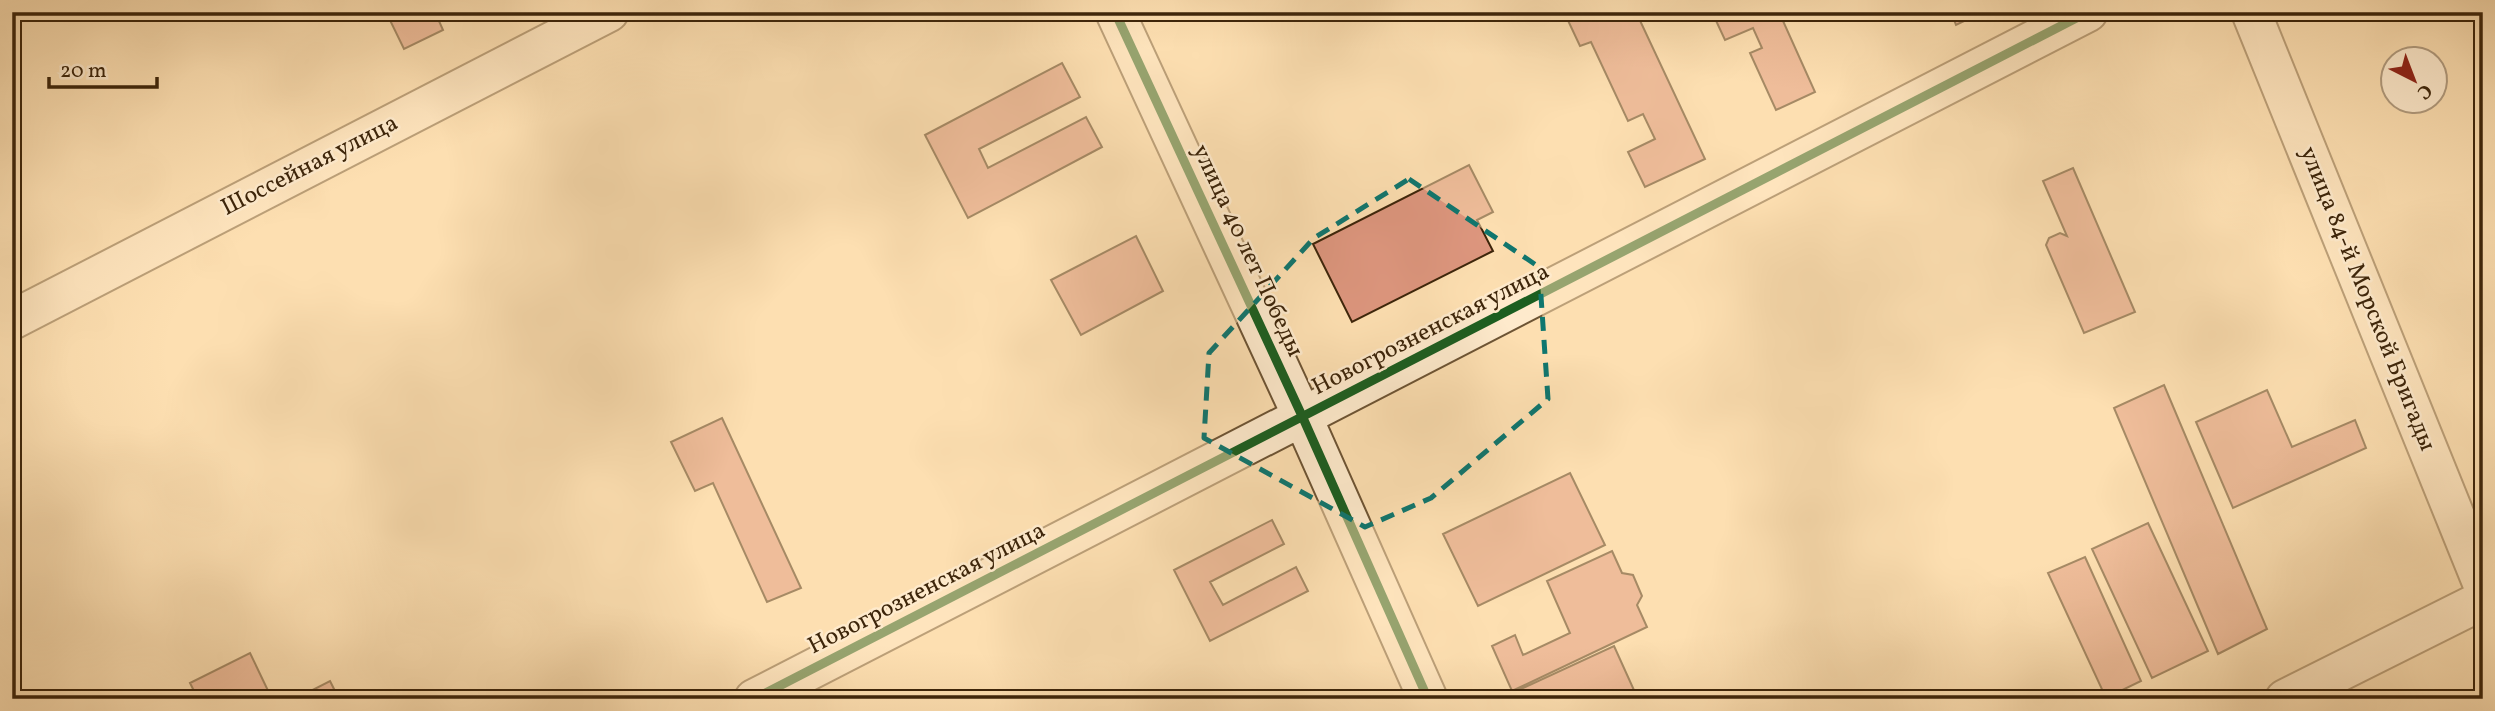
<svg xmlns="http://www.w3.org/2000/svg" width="2495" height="711" font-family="Vollkorn,serif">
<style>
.building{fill:#dd967e;stroke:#3d250a;stroke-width:2}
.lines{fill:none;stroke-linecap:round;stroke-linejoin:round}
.minor-casing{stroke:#6d5434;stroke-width:42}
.minor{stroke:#feeacc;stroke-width:38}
.cycleway-casing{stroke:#feeacc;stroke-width:13}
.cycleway{stroke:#1b5e20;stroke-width:9}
.marked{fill:none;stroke:#0f766e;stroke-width:5;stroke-dasharray:14 9;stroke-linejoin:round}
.labels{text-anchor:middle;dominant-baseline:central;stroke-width:5;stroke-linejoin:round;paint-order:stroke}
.street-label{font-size:24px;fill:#3d250a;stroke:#feeacc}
</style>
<rect width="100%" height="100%" fill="#fddfb1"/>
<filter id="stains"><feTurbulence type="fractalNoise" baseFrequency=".00286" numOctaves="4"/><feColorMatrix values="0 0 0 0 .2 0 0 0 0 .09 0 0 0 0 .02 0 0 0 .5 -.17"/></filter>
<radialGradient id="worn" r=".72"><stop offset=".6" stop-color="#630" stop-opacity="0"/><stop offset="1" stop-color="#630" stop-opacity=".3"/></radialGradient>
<path class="building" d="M386,12H435L443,30L404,49Z
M1564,12H1636L1705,159L1645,187L1628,152L1655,139L1643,114L1628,121L1591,42L1580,46Z
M1712,12H1779L1815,92L1776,110L1750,53L1762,48L1753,28L1725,40Z
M1951,12H1983L1956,25Z
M1062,63L1080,97L979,149L988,168L1086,117L1102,147L968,218L925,135Z
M1469,165L1493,212L1477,220L1493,251L1352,322L1313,244Z
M2073,168L2135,312L2084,333L2046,245L2049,238L2060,233L2067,236L2043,181Z
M1136,236L1163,291L1081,335L1051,280Z
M2164,385L2267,629L2218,654L2114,408Z
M2267,390L2292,447L2355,420L2366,448L2233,508L2196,422Z
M722,418L801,588L767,602L713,483L695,491L671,442Z
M1570,473L1605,545L1478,606L1443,534Z
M1272,520L1284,544L1210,582L1223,605L1296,567L1308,591L1210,641L1174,570Z
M2148,523L2208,651L2152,678L2092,549Z
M1612,551L1622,573L1633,575L1642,596L1637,605L1647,627L1512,691L1492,646L1515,635L1523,655L1570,633L1547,581Z
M2085,557L2141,681L2106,698L2048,573Z
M1614,646L1638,699H1510L1508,695Z
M250,653L272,699H198L190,683Z
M330,681L339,699H295Z"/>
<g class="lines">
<g class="minor-casing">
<path id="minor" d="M1115,12L1303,418L1428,699
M2251,12L2483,585
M12,320L609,12
M754,699L2088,12
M2285,699L2483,600"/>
</g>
<use href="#minor" class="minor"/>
<g class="cycleway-casing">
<path id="cycleway" d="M1115,12L1303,418L1428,699
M754,699L2088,12"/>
</g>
<use href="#cycleway" class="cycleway"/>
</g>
<path d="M0 0H2495V711H0ZM1409,179L1539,267L1548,399L1431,498L1365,527L1204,438L1209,353L1314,238Z" fill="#fddfb1" fill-opacity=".55" fill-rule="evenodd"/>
<path class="marked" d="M1409,179L1539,267L1548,399L1431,498L1365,527L1204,438L1209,353L1314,238Z"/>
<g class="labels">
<g class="street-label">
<text transform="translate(310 166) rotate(-27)">Шоссейная улица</text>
<text transform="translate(1247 251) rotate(65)">улица 40 лет Победы</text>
<text transform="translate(2367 299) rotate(68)">улица 84-й Морской Бригады</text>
<text transform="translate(1431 330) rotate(-27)">Новогрозненская улица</text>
<text transform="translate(927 589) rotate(-27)">Новогрозненская улица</text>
</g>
</g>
<rect width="2495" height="711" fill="none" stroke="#fddfb1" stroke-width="42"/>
<rect x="14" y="14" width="2467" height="683" fill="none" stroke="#3d250a" stroke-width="3.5"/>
<rect x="21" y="21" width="2453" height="669" fill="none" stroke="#3d250a" stroke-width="2"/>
<g transform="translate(2414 80) rotate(138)"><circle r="33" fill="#feeacc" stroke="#b19b7e" stroke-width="2"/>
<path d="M0-5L12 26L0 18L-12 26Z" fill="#8f2418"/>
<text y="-10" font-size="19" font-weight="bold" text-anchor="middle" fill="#3d250a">С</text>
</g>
<path d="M49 77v10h108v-10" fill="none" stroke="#3d250a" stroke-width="3.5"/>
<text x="60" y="77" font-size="21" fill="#3d250a" stroke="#feeacc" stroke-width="5" paint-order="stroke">20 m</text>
<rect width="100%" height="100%" filter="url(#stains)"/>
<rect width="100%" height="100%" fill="url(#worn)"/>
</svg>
